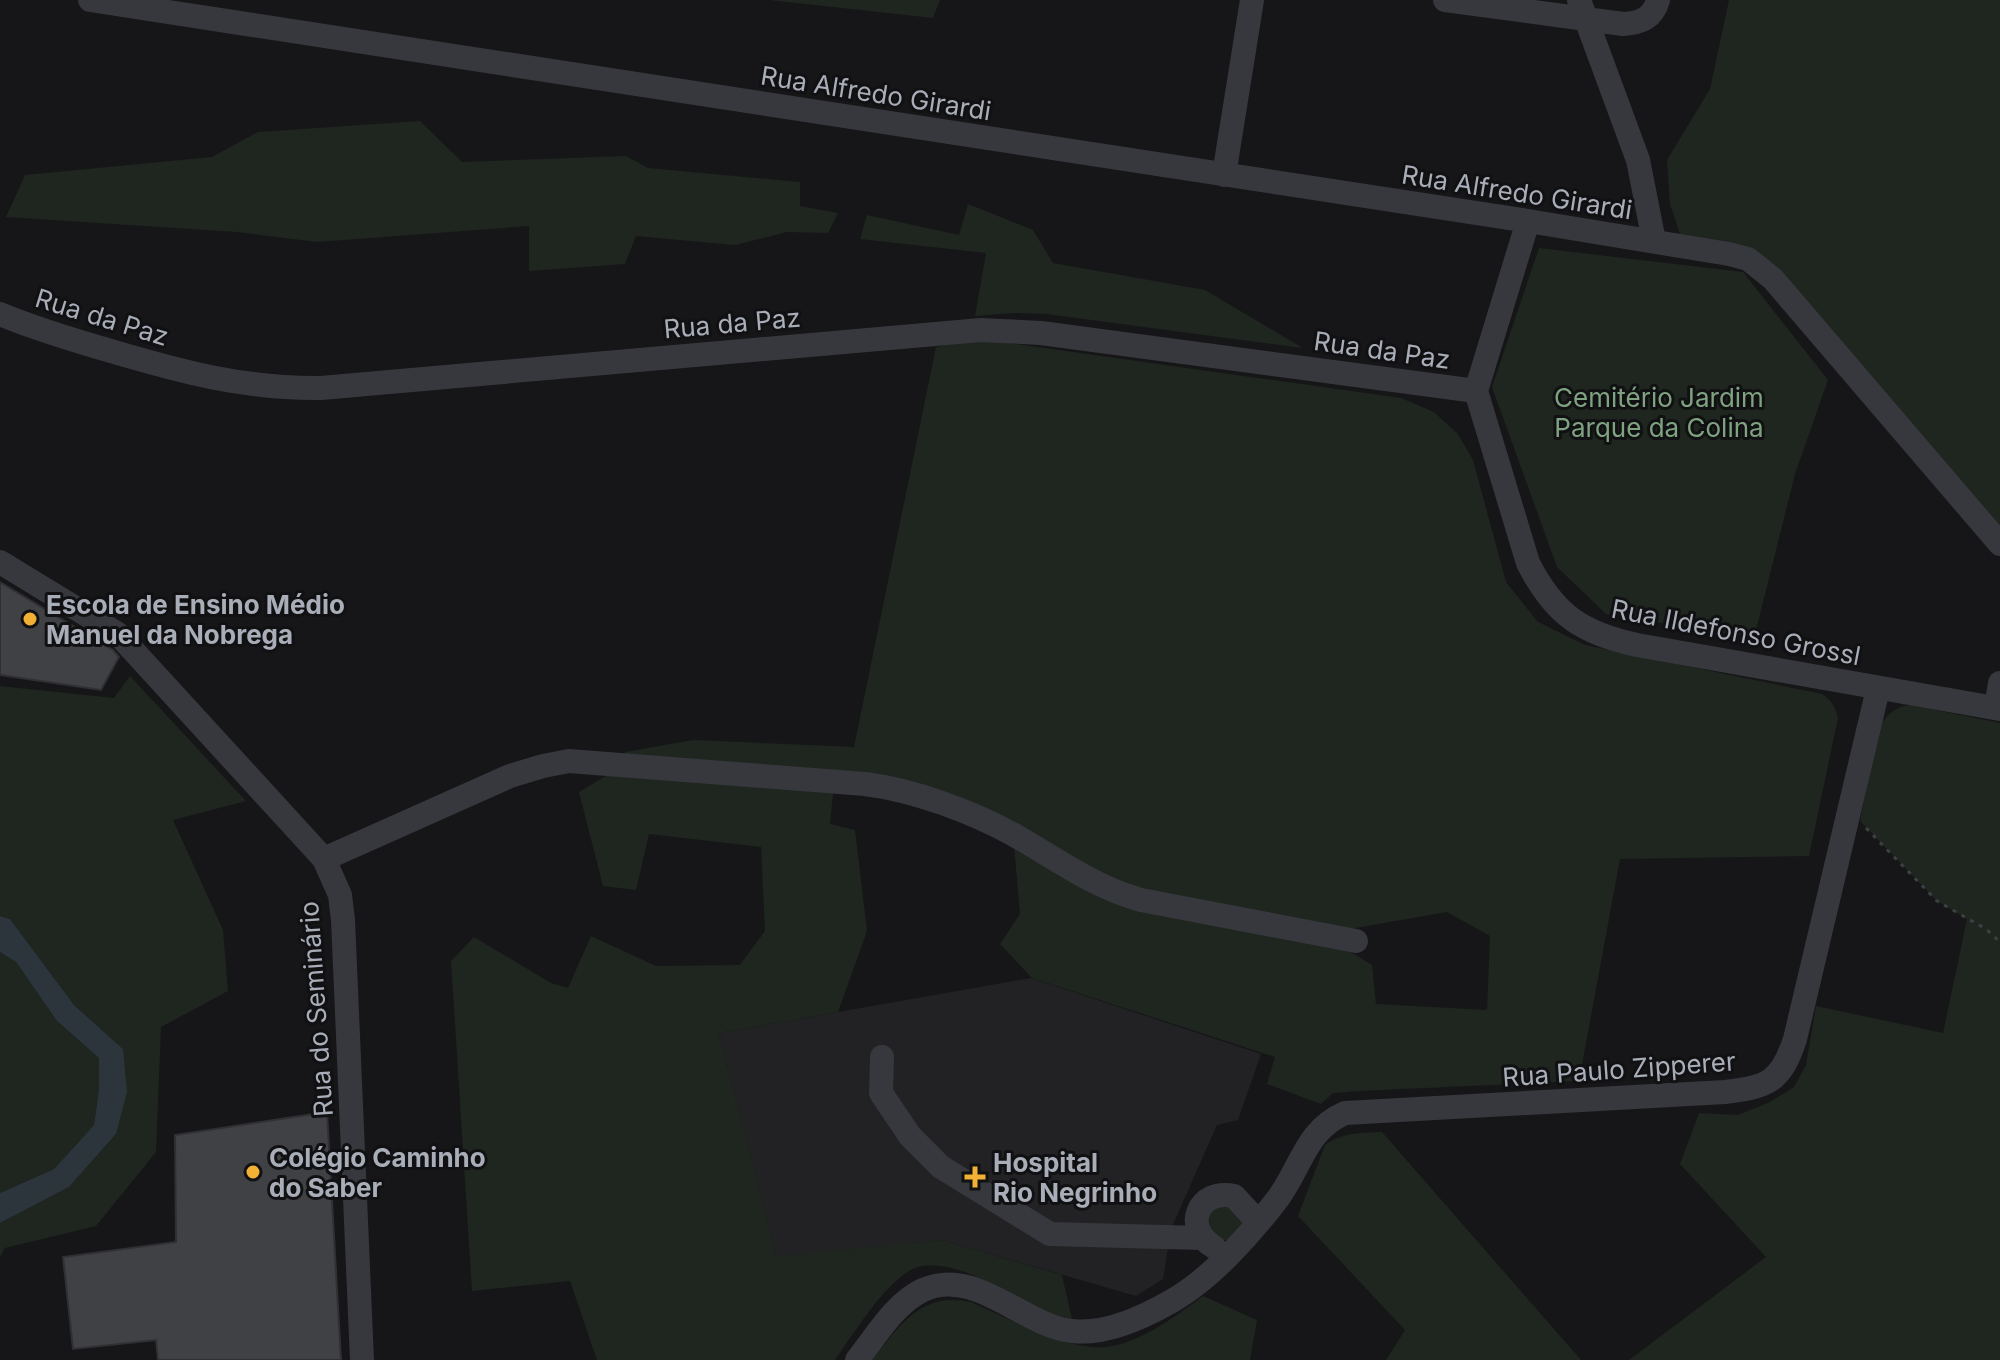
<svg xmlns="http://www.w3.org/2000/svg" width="2000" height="1360" font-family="Inter,sans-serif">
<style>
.built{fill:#222225}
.green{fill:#1e261f;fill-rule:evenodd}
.water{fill:#2c353c}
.building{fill:#404145;stroke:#303034;stroke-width:2}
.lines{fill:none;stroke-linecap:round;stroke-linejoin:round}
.path{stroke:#3d3f44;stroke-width:3;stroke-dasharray:4 6;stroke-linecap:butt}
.minor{stroke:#37383d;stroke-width:24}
.poi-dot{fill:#f2b134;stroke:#111113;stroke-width:3}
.labels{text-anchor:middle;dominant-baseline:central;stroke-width:6;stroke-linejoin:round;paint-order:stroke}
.street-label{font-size:26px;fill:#a8adb8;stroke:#111113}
.park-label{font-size:26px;fill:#7fa381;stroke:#111113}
.poi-label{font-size:26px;font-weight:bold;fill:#a8adb8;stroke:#111113;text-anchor:start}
</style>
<rect width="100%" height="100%" fill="#161618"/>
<path class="built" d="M1031,978L1261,1054L1238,1120L1217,1125L1171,1229L1163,1279L1136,1296L942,1240L776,1257L719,1033Z"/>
<path class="green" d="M769,0H940L933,18Z
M1729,0H2000V544L1773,279L1684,246L1670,204L1667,160L1710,89Z
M420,121L462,162L626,156L648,168L800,182V206L838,213L828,233L787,232L735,245L636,236L625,264L529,271V226L317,242L237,232L6,217L25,175L212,157L258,132Z
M968,204L1033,230L1053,263L1205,290L1303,348L1046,314L1014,313L975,316L986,253L860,239L867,215L959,235Z
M1539,248L1743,272L1828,380L1795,474L1754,638L1606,614L1557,567L1492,387Z
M981,339L1401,398L1434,412L1458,434L1473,460L1506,582L1538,622L1585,645L1822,694C1832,701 1835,706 1838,718L1809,856L1620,859L1579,1081L1358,1091L1333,1093L1321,1104L1267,1084L1275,1057L1032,978L1000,944L1020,914L1013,834L834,783L830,824L855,830L867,931L838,1012L719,1033L776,1256L942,1240L1062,1275L1072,1319C1038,1312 1017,1299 987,1282C969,1272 944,1263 922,1266C891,1271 853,1335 835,1360H597L570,1281L472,1291L451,961L474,937L551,983L568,988L591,936L656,966L740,965L765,931L761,847L649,834L636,890L603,886L579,792L624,765L625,752L693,740L854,747L936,347ZM1447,912L1490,936L1487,1010L1376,1004L1372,965L1321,934Z
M130,676L246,801L173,820L223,930L228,991L161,1027L156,1152L96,1226L5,1248L0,1257V1223L69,1187L116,1134L123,1049L74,1005L10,919L0,916V686L114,698Z
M1911,705L2000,723V1360H1629L1766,1257L1680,1164L1699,1113L1738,1115L1770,1102L1794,1087L1806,1065L1816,1006L1943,1033L1967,919L1937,901L1860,821L1878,731C1885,716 1893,707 1911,705Z
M0,952L16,962L57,1021L99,1058V1089L94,1125L54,1169L0,1193Z
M1382,1132L1581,1360H1386L1405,1330L1298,1216L1325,1145C1343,1132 1361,1133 1382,1132Z
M1223,1201L1243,1218V1227L1229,1240H1219L1211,1236L1207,1210Z
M1203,1296L1257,1320L1250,1360H872C900,1325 921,1291 971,1302C1008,1318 1065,1350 1105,1347C1137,1345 1178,1315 1203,1296Z"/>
<path class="water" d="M0,916L10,919L74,1005L123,1049L127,1092L116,1134L69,1187L0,1223V1193L54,1169L94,1125L99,1089V1058L57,1021L16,962L0,952Z"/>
<path class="building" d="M0,582L113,650L119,657L101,690L0,675Z
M327,1112L341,1360H158L156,1340L73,1349L63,1257L176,1242L175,1135Z"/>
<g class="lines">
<path class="path" d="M1866,828L1937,901L1986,929L2000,942"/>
<path class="minor" d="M90,0L1528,221L1729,254L1748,259L1773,279L2000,544
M1445,0L1623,24C1641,23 1653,18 1658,0
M1579,0L1638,160L1654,241
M1224,175L1252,0
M0,314C36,329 73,340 111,351C182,372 245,389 321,388L981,330L1041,333L1476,391
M1476,391L1528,563C1554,614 1581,633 1637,645L2000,709
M1476,391L1528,221
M0,562L118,634L324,859L340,895L343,920L362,1360
M1996,708L2000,683
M324,859L510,776L543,766L569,761L865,784C914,790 973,812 1016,836C1058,860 1094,887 1141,900L1356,941
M882,1057L881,1093L910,1136L941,1167L1050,1234L1202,1238
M1214,1247C1182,1228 1198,1188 1234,1196L1258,1222
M857,1360C876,1336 895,1303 923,1290C975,1266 1023,1326 1072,1331C1105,1335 1142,1318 1170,1302C1210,1280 1252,1233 1279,1197C1302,1165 1306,1130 1345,1113L1725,1092C1768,1087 1781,1082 1795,1039L1878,689"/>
</g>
<g class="poi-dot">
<circle cx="30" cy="619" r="8"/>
<circle cx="253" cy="1172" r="8"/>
<path d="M971 1165h8v8h8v8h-8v8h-8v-8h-8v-8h8z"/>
</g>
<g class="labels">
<g class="street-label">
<text transform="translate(876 93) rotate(9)">Rua Alfredo Girardi</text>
<text transform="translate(1517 192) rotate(9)">Rua Alfredo Girardi</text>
<text transform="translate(102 317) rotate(17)">Rua da Paz</text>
<text transform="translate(732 323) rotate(-5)">Rua da Paz</text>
<text transform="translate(1382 350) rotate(8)">Rua da Paz</text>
<text transform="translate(1736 632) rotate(11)">Rua Ildefonso Grossl</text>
<text transform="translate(316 1009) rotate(-94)">Rua do Seminário</text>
<text transform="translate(1619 1069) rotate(-4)">Rua Paulo Zipperer</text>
</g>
<g class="park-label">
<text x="1659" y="397">Cemitério Jardim<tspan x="1659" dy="30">Parque da Colina</tspan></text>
</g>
<g class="poi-label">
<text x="46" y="604">Escola de Ensino Médio<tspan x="46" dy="30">Manuel da Nobrega</tspan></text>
<text x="269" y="1157">Colégio Caminho<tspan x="269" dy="30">do Saber</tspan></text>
<text x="993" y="1162">Hospital<tspan x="993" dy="30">Rio Negrinho</tspan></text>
</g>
</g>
</svg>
